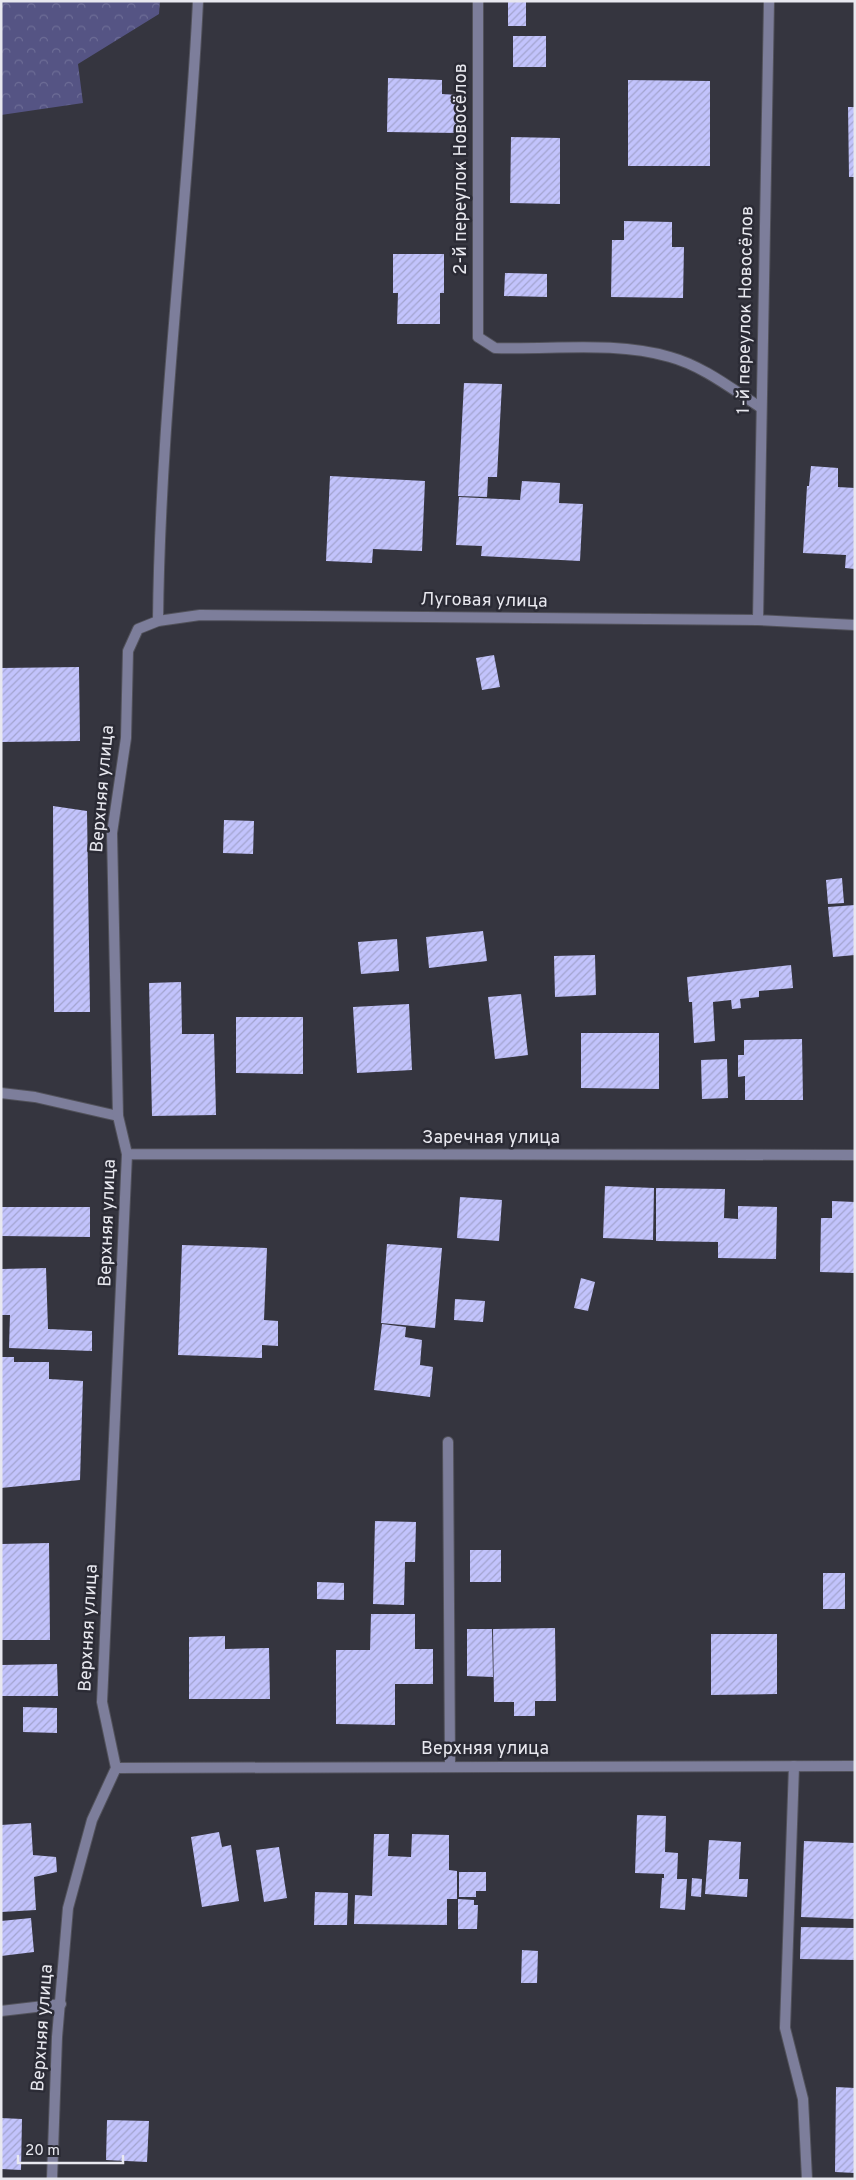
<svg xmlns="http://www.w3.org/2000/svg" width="856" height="2180" font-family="Overpass,sans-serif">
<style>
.forest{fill:url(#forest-crowns)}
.building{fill:url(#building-hatch)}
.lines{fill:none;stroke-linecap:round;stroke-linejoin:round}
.service-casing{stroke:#52525b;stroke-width:12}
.minor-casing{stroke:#52525b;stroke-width:12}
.service{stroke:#7d7e9b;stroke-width:10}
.minor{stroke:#7d7e9b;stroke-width:10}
.labels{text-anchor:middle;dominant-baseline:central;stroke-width:5;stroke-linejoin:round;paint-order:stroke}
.street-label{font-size:18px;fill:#e8e8ef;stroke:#2b2b35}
</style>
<defs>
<pattern id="forest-crowns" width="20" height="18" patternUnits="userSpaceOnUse" patternTransform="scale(1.25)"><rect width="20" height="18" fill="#555484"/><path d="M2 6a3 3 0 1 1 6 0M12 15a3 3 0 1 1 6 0" fill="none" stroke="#6d6d96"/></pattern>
<pattern id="building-hatch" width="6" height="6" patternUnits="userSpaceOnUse" patternTransform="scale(1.25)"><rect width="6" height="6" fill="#c2c3fc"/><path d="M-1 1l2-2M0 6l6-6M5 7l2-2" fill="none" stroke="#a3a4cf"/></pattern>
</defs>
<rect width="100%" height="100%" fill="#35353f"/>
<path class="forest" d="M1,1H160L159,14L78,64L83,103L1,115Z"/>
<path class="building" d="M508,1H526V26H508Z
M513,36H546V67H513Z
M388,78L442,80V94L458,95L457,133L387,132Z
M628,80L710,81V166H628Z
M848,107H855V177H849Z
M511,137L560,138V204L510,203Z
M624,221L672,222V247H684L683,298L611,297L612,240H624Z
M393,254H444V293H440V324H397L398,293H393Z
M505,273L547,274V297L504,296Z
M464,383L502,384L497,477H488L487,497L458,496Z
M811,466L838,468V487L855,488V569L845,568L846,555L803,553L807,486H809Z
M330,476L425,481L422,551L373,549L372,563L326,561Z
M522,481L560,483L559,503L583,504L580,561L481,556L482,546L456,545L459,497L520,500Z
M494,655L500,687L482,690L476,658Z
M79,667L80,741L1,742V668Z
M53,806L87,811L90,1012H54Z
M224,820L254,821L253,854L223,853Z
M842,878L844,903L828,904L826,880Z
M855,905V955L833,957L828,907Z
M483,931L487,961L429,968L426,937Z
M397,939L399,971L361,974L358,942Z
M595,955L596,995L555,997L554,956Z
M791,965L793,988L759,991V997L740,999L741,1008L732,1009L731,1000L713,1002L715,1041L694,1043L692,1002H689L687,977Z
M181,982L182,1034H214L216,1115L152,1116L149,983Z
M521,994L528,1055L495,1059L488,997Z
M409,1004L412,1070L357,1073L353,1007Z
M236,1017H303V1074L236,1073Z
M581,1033H659V1089L581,1088Z
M802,1039L803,1100H745V1076L738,1077V1055H744V1040Z
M727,1059L728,1098L702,1099L701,1060Z
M605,1186L654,1188L653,1240L603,1238Z
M656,1188L725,1189L724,1218L738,1219V1206L777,1207L776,1259L718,1258V1242L656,1241Z
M460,1197L502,1200L499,1241L457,1238Z
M832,1201L855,1202V1273L820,1272L821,1218H832Z
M1,1207H90V1237L1,1236Z
M387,1244L442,1248L435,1328L381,1323Z
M182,1245L267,1248L264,1320L278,1321V1346L262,1345V1358L178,1355Z
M46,1268L48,1329L92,1331V1351L9,1348L10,1315H1V1269Z
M581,1278L595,1282L588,1311L574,1308Z
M455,1299L485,1301L483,1322L454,1320Z
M382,1324L406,1327L405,1337L422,1340L420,1365L433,1367L430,1397L374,1390Z
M1,1357H14V1362H49V1379L83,1381L80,1480L1,1488Z
M375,1521L416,1522L415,1562H405L404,1605L373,1604Z
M49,1543L50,1640H1V1544Z
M470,1550H501V1582H470Z
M823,1573H845V1609H823Z
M317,1582L344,1583V1600L317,1599Z
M371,1614H415V1649H433V1684H395V1725L336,1724V1650H370Z
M555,1628L556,1701H535V1716H514V1702H494L493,1629Z
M467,1629H492L493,1677L467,1676Z
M711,1634H777V1694L711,1695Z
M225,1636V1649L269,1648L270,1699H189V1637Z
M57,1664L58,1696H1V1665Z
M23,1707L57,1708V1733L23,1732Z
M637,1815L666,1816L665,1852L678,1853L677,1879H687L685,1910L660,1908L662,1878H664V1874L635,1873Z
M31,1823L33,1855L56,1857L57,1872L34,1877L36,1910L1,1912V1825Z
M219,1832L222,1847L231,1845L239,1901L202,1907L191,1837Z
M374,1834H389L388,1856L411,1857L412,1834L449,1835V1870L457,1871V1899H447V1925L354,1924L355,1895L372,1896Z
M709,1840L741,1842L739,1879H748L747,1897L705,1894Z
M804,1841L855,1843V1919L801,1917Z
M279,1847L287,1898L264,1902L256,1850Z
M459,1872H486V1891H476V1897H459Z
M692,1878L702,1879L701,1897L691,1896Z
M315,1892L348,1893L347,1925H314Z
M458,1899L474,1900V1905H478L477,1929H458Z
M31,1918L34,1952L1,1956V1921Z
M801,1927L855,1928V1960L800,1959Z
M522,1950L538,1951L537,1983H521Z
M836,2087L855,2088V2173L835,2172Z
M1,2118L22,2119L21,2170L1,2169Z
M107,2120L149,2121L147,2162L106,2160Z"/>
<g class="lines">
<g class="service-casing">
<path id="service" d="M478,337L495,348C553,350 614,341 670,357C703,366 732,389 760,407
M158,621C160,414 188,208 198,1
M1,1093L35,1097L118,1116
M448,1442L450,1765
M794,1766L785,2028L803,2099L807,2179
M1,2011L61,2004"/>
</g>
<g class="minor-casing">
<path id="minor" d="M478,1V337
M758,620L769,1
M127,1154L855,1155
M116,1768L855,1766
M52,2179L57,2037L68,1908L92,1820L116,1768L102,1702L127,1154L118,1116L112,833L126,738L128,651L138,629L158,621L200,615L758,620L855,625"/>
</g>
<use href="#service" class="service"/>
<use href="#minor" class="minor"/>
</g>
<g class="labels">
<g class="street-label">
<text transform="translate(461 169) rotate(-90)">2-й переулок Новосёлов</text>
<text transform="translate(746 310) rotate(-89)">1-й переулок Новосёлов</text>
<text transform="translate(484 601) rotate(1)">Луговая улица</text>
<text transform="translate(103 789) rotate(-85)">Верхняя улица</text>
<text x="491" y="1138">Заречная улица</text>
<text transform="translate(108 1223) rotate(-88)">Верхняя улица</text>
<text transform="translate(89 1628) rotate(-87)">Верхняя улица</text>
<text x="485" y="1749">Верхняя улица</text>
<text transform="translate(43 2028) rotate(-86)">Верхняя улица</text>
</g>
</g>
<rect width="856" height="2180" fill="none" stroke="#e8e8ef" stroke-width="5"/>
<path d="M18 2155v8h105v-8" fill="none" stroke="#e8e8ef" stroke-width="2.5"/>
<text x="25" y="2155" font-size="15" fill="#e8e8ef" stroke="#2b2b35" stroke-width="4" paint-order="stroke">20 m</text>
</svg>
